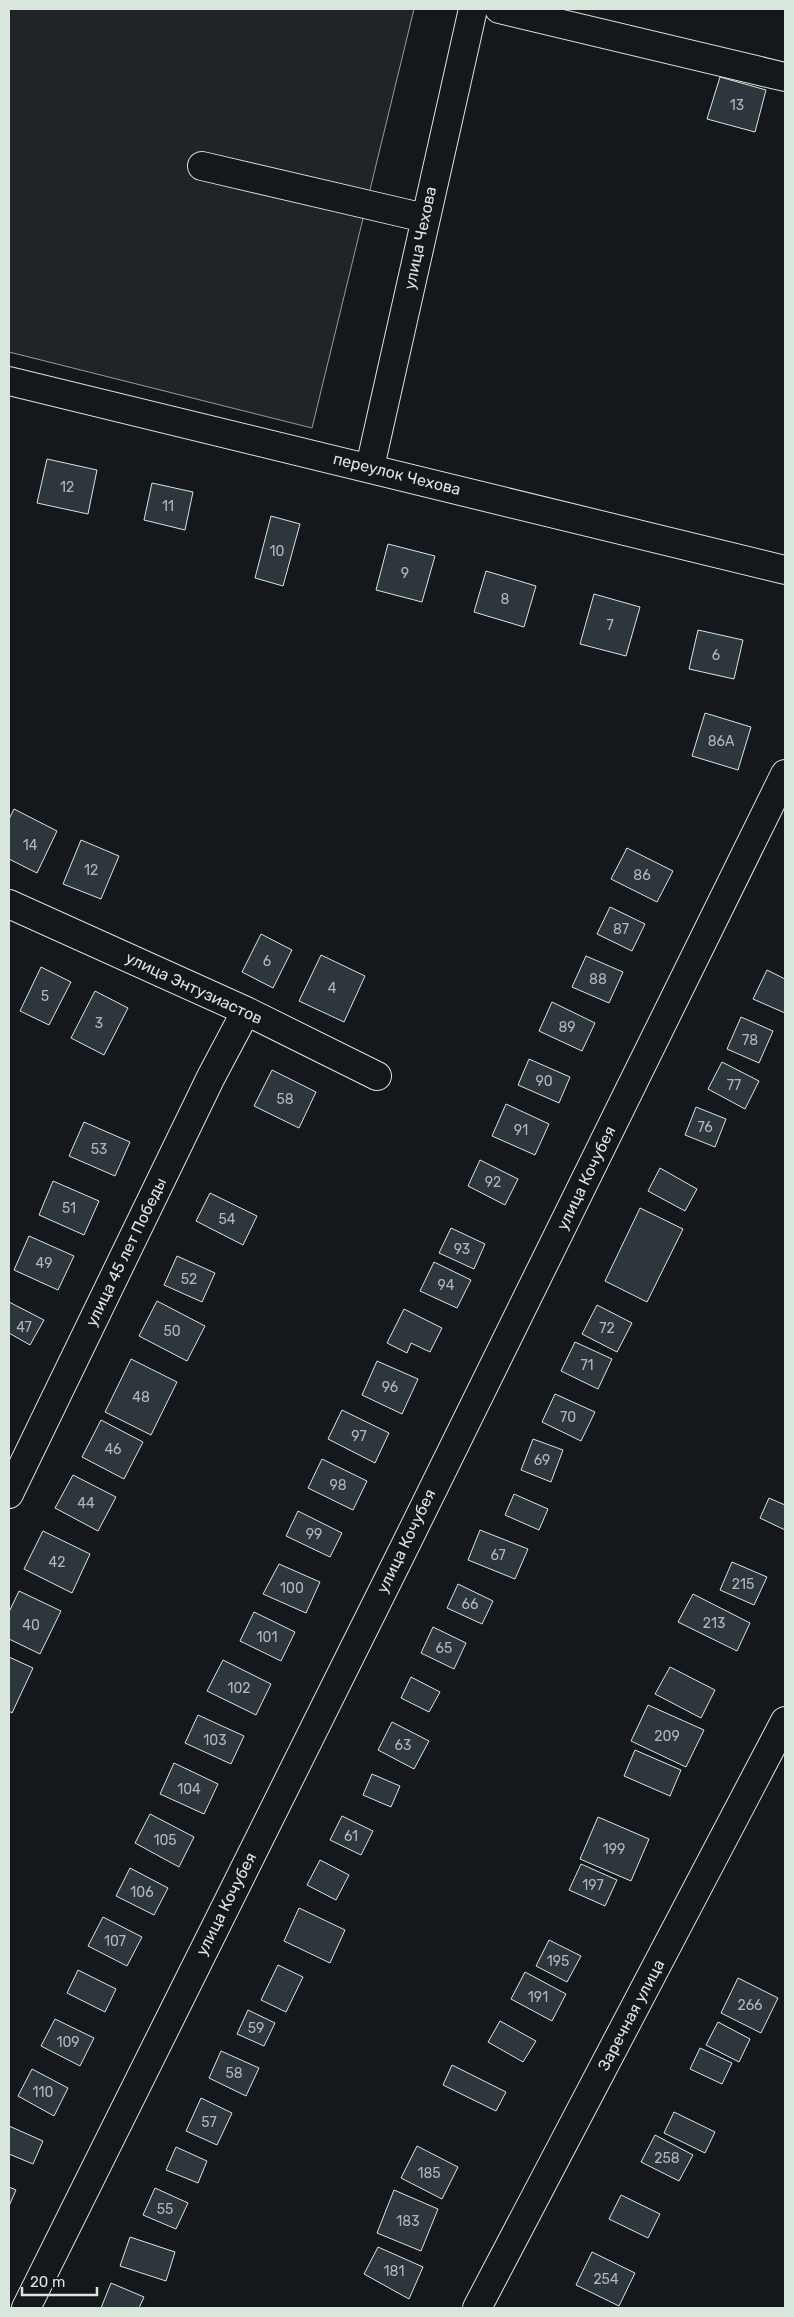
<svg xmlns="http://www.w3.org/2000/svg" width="794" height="2317" font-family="Rubik,sans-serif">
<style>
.green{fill:#202428;stroke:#939e99}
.building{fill:#2c363c;stroke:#d8e6dc}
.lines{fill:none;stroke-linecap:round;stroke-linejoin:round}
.minor-casing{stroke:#d8e6dc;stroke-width:30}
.major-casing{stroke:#d8e6dc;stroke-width:30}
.minor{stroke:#14181c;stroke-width:28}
.major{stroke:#14181c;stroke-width:28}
.labels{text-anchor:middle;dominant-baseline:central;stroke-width:4;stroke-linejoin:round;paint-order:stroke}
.number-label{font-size:14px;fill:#adbab4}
.street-label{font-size:16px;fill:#d8e6dc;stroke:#14181c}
</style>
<rect width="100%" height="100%" fill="#14181c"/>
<path class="green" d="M9,9H414L312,428L9,352Z"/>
<path class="building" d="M720,77L766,90L755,132L707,119Z
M47,459L97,470L88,514L37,503Z
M152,483L193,492L185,530L144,520Z
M271,516L300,524L283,586L255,578Z
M388,544L435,556L422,602L376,590Z
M486,571L536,586L524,627L474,612Z
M594,594L640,607L626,656L580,644Z
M698,630L743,640L734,679L689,669Z
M705,713L751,727L738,770L692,756Z
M14,809L57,831L37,873L9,859V819Z
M81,840L119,856L101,899L63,884Z
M627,848L673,871L657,902L611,879Z
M610,907L645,924L632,951L597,934Z
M261,934L292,950L273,988L242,972Z
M321,955L365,976L344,1022L299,1001Z
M586,956L623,972L609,1003L572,987Z
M41,967L71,982L49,1025L20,1011Z
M767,970L785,979V1013L753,999Z
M95,991L128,1008L104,1055L71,1038Z
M552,1002L595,1023L582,1051L539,1031Z
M741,1017L773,1031L759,1063L727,1049Z
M529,1059L570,1077L559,1103L518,1085Z
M722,1062L759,1081L745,1109L708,1089Z
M272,1070L316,1092L299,1128L254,1106Z
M506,1104L549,1124L535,1155L492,1136Z
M696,1107L726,1119L715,1147L685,1135Z
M84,1122L130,1142L115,1176L69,1156Z
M480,1160L518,1179L505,1205L468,1186Z
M660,1168L697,1189L685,1211L648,1191Z
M53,1181L99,1201L84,1235L39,1215Z
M210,1193L257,1216L243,1245L196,1221Z
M640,1208L683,1229L647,1302L605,1281Z
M451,1228L485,1244L474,1269L439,1253Z
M29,1236L74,1256L58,1290L14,1270Z
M177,1256L215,1273L202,1302L164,1285Z
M434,1262L471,1280L457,1308L420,1291Z
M157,1301L205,1326L187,1361L139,1336Z
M9,1302L44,1320L30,1345L9,1333Z
M597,1305L632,1323L617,1352L582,1334Z
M404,1309L442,1328L430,1352L411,1343L407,1353L387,1343Z
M575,1342L612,1359L598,1389L561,1371Z
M131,1359L177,1382L151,1435L105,1412Z
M377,1361L418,1379L402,1414L362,1395Z
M555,1394L595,1412L581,1441L542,1422Z
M342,1410L389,1433L375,1463L328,1439Z
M101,1420L143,1442L124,1479L82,1457Z
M533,1439L563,1450L551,1482L521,1470Z
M322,1459L367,1481L353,1510L308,1488Z
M73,1475L116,1497L98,1531L55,1508Z
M514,1494L548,1509L539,1530L505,1515Z
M769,1498L785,1505V1530L760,1518Z
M298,1511L342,1533L330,1557L286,1536Z
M480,1530L528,1549L515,1579L468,1560Z
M43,1531L90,1554L72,1593L24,1569Z
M732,1562L767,1577L754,1605L720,1590Z
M279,1564L320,1582L306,1613L263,1594Z
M458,1584L493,1601L482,1624L447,1608Z
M19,1591L61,1611L40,1654L9,1639V1612Z
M693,1594L750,1623L737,1651L678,1622Z
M254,1612L295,1632L281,1661L240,1641Z
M433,1627L466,1643L454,1669L421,1653Z
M9,1657L33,1668L12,1713L9,1711Z
M223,1660L271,1684L256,1715L207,1691Z
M670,1667L715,1690L701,1718L655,1694Z
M411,1677L440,1692L429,1712L401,1698Z
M648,1705L704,1730L686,1767L631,1741Z
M198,1715L244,1736L231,1764L185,1743Z
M392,1722L429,1741L414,1769L378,1750Z
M635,1750L681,1770L670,1796L624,1776Z
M174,1763L218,1784L204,1814L160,1794Z
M372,1774L400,1786L391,1807L363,1795Z
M150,1814L194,1837L179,1867L135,1843Z
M342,1816L373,1831L361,1855L330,1840Z
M598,1817L649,1839L631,1881L580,1859Z
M320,1860L349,1875L336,1900L307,1885Z
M581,1864L617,1880L605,1906L569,1890Z
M130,1868L168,1888L154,1915L116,1896Z
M299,1908L345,1930L330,1963L284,1941Z
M103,1917L142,1937L127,1966L88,1946Z
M549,1940L581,1956L567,1982L536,1966Z
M278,1965L303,1977L286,2012L261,2000Z
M78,1970L116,1989L105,2012L67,1993Z
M525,1972L566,1994L552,2021L511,1999Z
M738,1978L778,1998L761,2033L721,2013Z
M248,2010L275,2023L264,2046L237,2034Z
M55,2019L94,2038L80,2066L41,2046Z
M500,2021L536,2041L523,2062L488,2042Z
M718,2022L750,2039L739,2062L706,2045Z
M700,2048L732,2063L722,2084L690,2069Z
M221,2051L259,2068L246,2096L209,2078Z
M452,2065L506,2092L496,2111L443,2085Z
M32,2069L68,2088L54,2116L18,2096Z
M201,2098L232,2113L217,2145L186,2131Z
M674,2112L715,2132L705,2153L664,2133Z
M9,2126L43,2141L33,2164L9,2154Z
M655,2135L693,2155L679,2181L641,2162Z
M417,2146L458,2167L442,2199L401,2178Z
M176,2147L207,2161L198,2183L166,2170Z
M9,2187L16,2190L9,2206Z
M155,2188L188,2203L176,2229L143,2215Z
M394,2190L438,2209L421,2251L377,2233Z
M621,2195L660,2214L648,2238L609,2219Z
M130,2237L175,2252L166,2281L120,2266Z
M378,2247L423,2267L409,2299L364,2274Z
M592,2252L635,2273L619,2306L576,2285Z
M111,2283L144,2297L139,2308H101Z"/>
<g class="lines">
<g class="minor-casing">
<path id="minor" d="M499,9L785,77
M202,166L425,218
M9,381L785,570
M370,467L473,9
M9,904L246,1011L377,1076
M9,1494L211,1077L246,1011
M26,2308L405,1546L785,774"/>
</g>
<g class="major-casing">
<path id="major" d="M477,2308L785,1721"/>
</g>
<use href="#minor" class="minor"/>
<use href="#major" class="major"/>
</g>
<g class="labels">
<g class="number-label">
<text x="737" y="105">13</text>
<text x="67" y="487">12</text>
<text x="168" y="506">11</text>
<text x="277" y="551">10</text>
<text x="405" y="573">9</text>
<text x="505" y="599">8</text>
<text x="610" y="625">7</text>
<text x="716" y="655">6</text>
<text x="721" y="741">86А</text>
<text x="30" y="845">14</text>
<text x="91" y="870">12</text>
<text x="642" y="875">86</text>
<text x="621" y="929">87</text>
<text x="267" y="961">6</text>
<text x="598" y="979">88</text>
<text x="332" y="988">4</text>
<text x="45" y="996">5</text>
<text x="99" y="1023">3</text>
<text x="567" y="1027">89</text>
<text x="750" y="1040">78</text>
<text x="544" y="1081">90</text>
<text x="734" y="1085">77</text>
<text x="285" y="1099">58</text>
<text x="705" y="1127">76</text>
<text x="521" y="1130">91</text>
<text x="99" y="1149">53</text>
<text x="493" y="1182">92</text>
<text x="69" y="1208">51</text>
<text x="227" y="1219">54</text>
<text x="462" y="1249">93</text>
<text x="44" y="1263">49</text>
<text x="189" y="1279">52</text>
<text x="446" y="1285">94</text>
<text x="24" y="1327">47</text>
<text x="607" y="1328">72</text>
<text x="172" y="1331">50</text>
<text x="587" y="1365">71</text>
<text x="390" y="1387">96</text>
<text x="141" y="1397">48</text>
<text x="568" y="1417">70</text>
<text x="359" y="1436">97</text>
<text x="113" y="1449">46</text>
<text x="542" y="1460">69</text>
<text x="338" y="1485">98</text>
<text x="86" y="1503">44</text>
<text x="314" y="1534">99</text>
<text x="498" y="1555">67</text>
<text x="57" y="1562">42</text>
<text x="743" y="1584">215</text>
<text x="292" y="1588">100</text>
<text x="470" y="1604">66</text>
<text x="714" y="1623">213</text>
<text x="31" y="1625">40</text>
<text x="267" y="1637">101</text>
<text x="444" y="1648">65</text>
<text x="239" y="1688">102</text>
<text x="667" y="1736">209</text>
<text x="215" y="1740">103</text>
<text x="403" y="1745">63</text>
<text x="189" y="1789">104</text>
<text x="351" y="1836">61</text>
<text x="165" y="1840">105</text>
<text x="614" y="1849">199</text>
<text x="593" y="1885">197</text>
<text x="142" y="1892">106</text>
<text x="115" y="1941">107</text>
<text x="558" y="1961">195</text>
<text x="538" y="1997">191</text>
<text x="750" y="2005">266</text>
<text x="256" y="2028">59</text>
<text x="68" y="2042">109</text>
<text x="234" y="2073">58</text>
<text x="43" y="2092">110</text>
<text x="209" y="2122">57</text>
<text x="667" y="2158">258</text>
<text x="429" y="2173">185</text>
<text x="165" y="2209">55</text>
<text x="408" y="2221">183</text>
<text x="394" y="2271">181</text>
<text x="606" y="2279">254</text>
</g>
<g class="street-label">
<text transform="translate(420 238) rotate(-78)">улица Чехова</text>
<text transform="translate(397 474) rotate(14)">переулок Чехова</text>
<text transform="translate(194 988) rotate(25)">улица Энтузиастов</text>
<text transform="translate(586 1178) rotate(-64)">улица Кочубея</text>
<text transform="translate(126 1252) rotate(-64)">улица 45 лет Победы</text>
<text transform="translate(406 1541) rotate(-64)">улица Кочубея</text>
<text transform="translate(226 1904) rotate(-63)">улица Кочубея</text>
<text transform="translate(631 2015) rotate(-62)">Заречная улица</text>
</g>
</g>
<rect width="794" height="2317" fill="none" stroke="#d8e6dc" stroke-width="20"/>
<path d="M22 2287v8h75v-8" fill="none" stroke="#d8e6dc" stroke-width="2.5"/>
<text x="30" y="2287" font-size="15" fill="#d8e6dc" stroke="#14181c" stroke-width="4" paint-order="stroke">20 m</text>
</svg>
